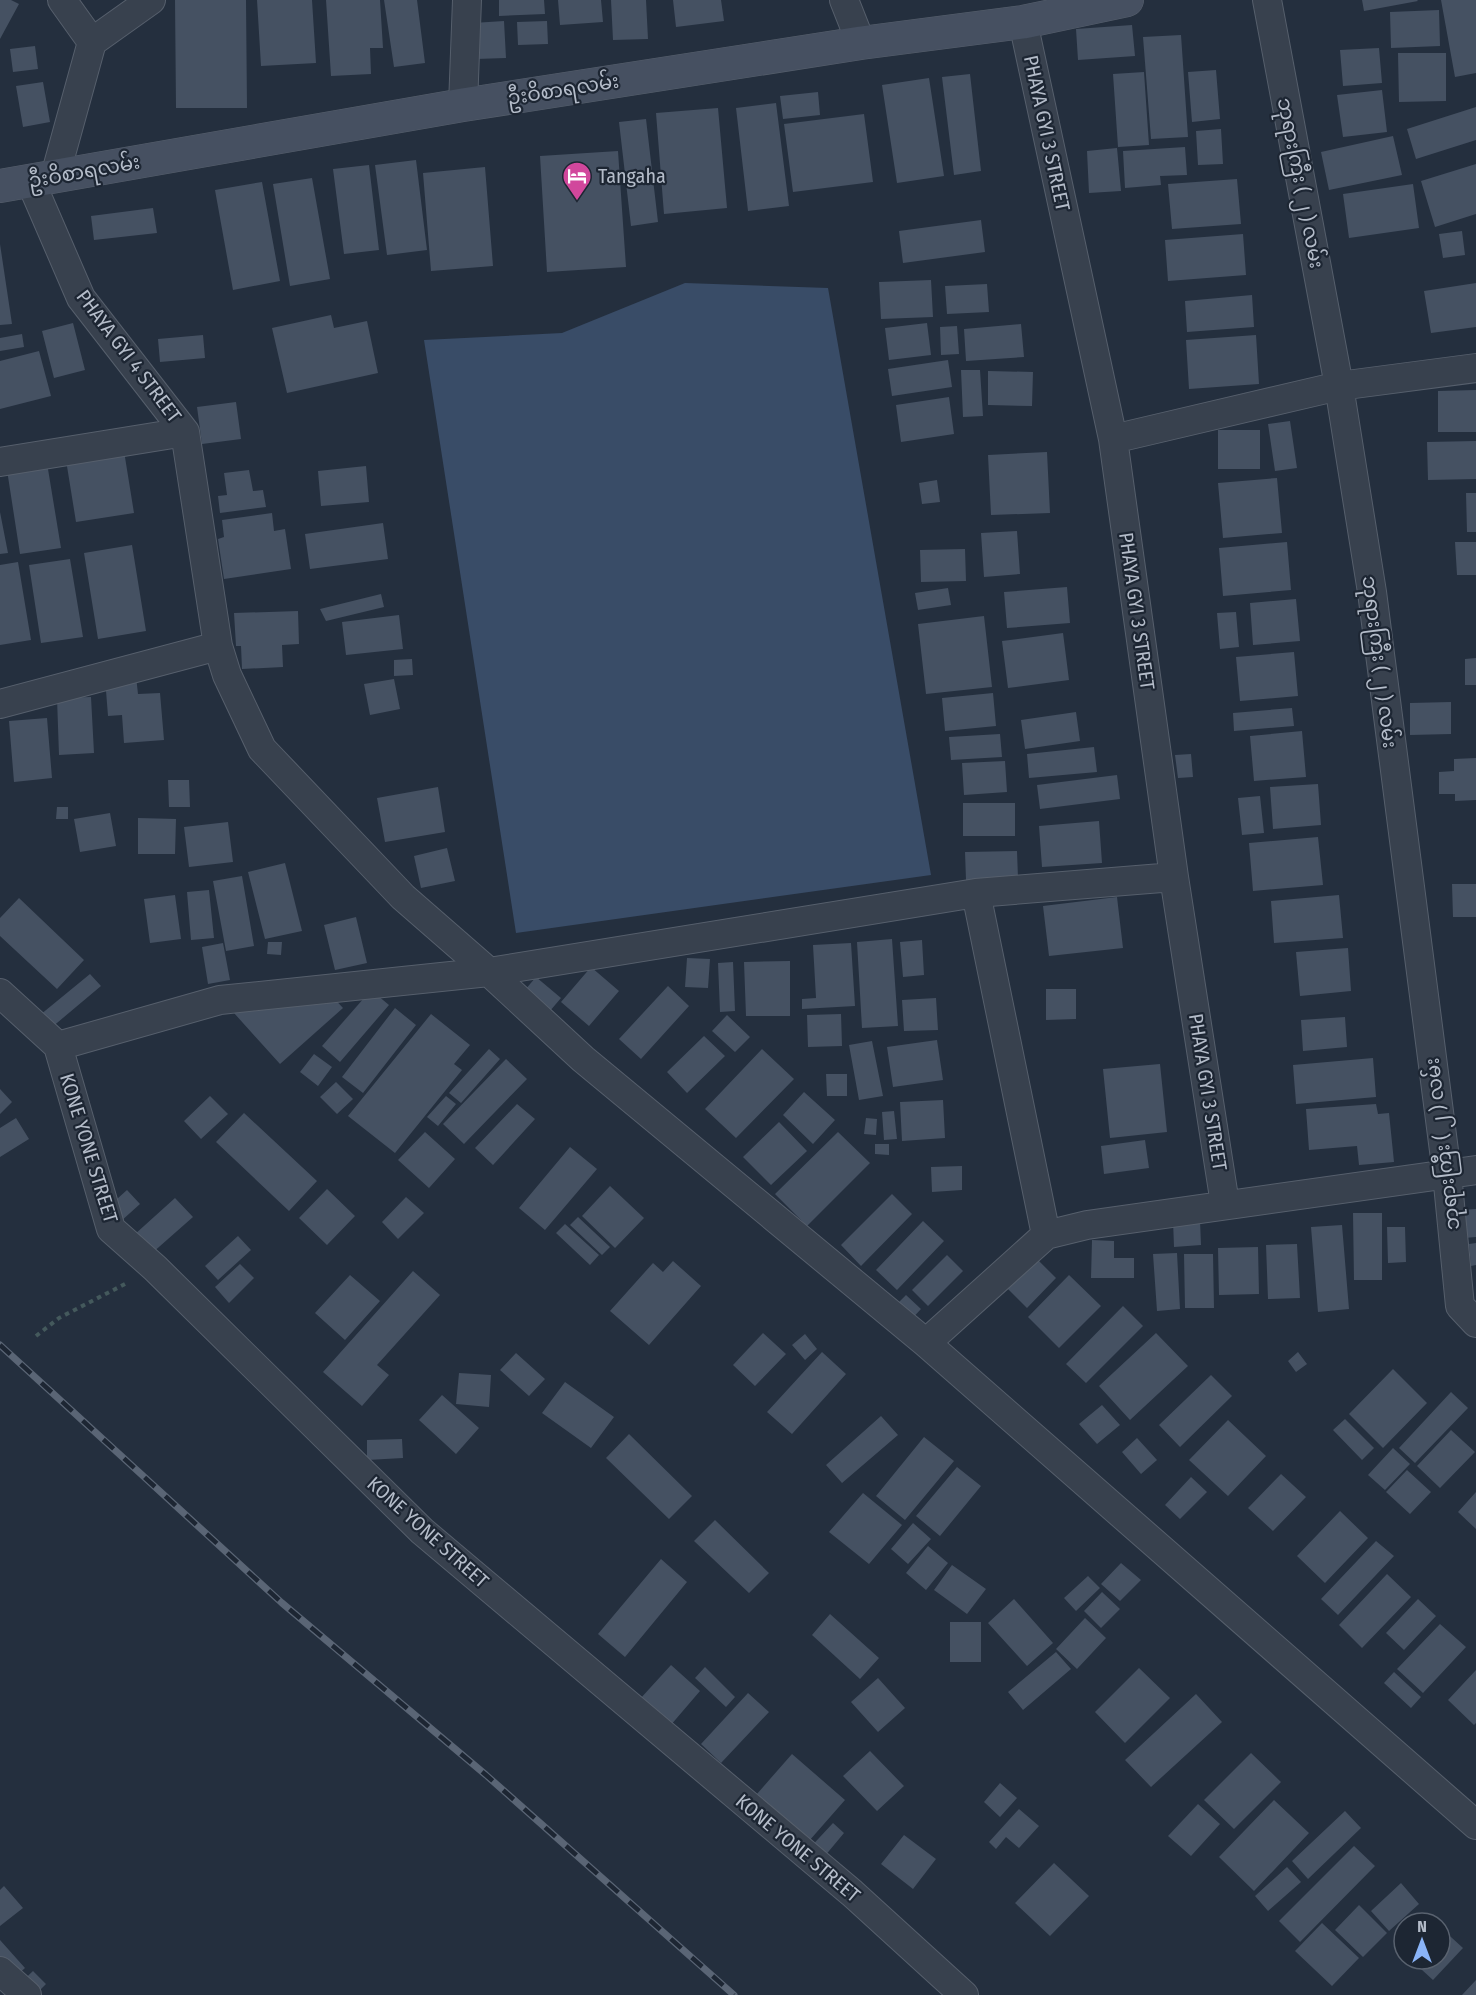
<svg xmlns="http://www.w3.org/2000/svg" width="1476" height="1995" font-family="'Fira Sans Condensed','Noto Sans Myanmar',sans-serif">
<style>
.water{fill:#394c67}
.building{fill:#455162}
.lines{fill:none;stroke-linecap:round;stroke-linejoin:round}
.street-casing{stroke:#565f6c;stroke-width:30}
.secondary-casing{stroke:#565f6c;stroke-width:34}
.path{stroke:#44595c;stroke-width:4;stroke-dasharray:4.5 4.5;stroke-linecap:butt}
.street{stroke:#38414e;stroke-width:28}
.secondary{stroke:#465061;stroke-width:33}
.rail-casing{stroke:#5a6575;stroke-width:7}
.rail{stroke:#1d2633;stroke-width:4.5;stroke-dasharray:14;stroke-linecap:butt}
.labels{text-anchor:middle;dominant-baseline:central;stroke-width:4.5;stroke-linejoin:round;paint-order:stroke}
.street-label{font-size:20px;fill:#b4bcc9;stroke:#1d2633}
.poi-label{font-size:20px;fill:#b4bcc9;stroke:#1d2633;text-anchor:start}
</style>
<rect width="100%" height="100%" fill="#242f3e"/>
<path class="water" d="M685,283L828,288L931,875L516,933L424,340L562,333Z"/>
<path class="building" d="M0,0H11L19,4L0,39Z
M175,0H246L247,108H176Z
M257,0H312L316,63L261,66Z
M326,0H380L383,48H370L371,74L331,76Z
M384,0H417L425,63L394,67Z
M499,0H544L545,14L499,16Z
M558,0H601L603,22L560,25Z
M611,0H646L648,39L613,40Z
M673,0H721L724,21L676,27Z
M1362,0H1417L1418,1L1364,11Z
M1441,0H1476V73L1455,77Z
M1439,10L1440,46L1391,48L1390,12Z
M504,21L506,58L476,59L473,23Z
M547,21L548,44L518,45L517,22Z
M1132,25L1135,56L1078,60L1076,29Z
M1181,35L1188,137L1151,139L1143,37Z
M35,46L38,69L13,72L10,49Z
M1379,48L1382,83L1343,86L1340,50Z
M1398,53H1446V101L1399,102Z
M1216,70L1220,119L1192,122L1188,72Z
M1144,72L1149,145L1118,147L1113,74Z
M970,74L981,171L954,175L942,77Z
M929,78L944,176L897,183L882,85Z
M43,82L50,122L23,127L16,86Z
M1382,90L1387,132L1343,137L1337,95Z
M818,92L820,115L783,119L780,96Z
M776,103L789,206L748,211L736,108Z
M1476,107V140L1416,159L1407,129Z
M718,108L727,208L664,214L656,113Z
M864,114L873,182L793,192L784,124Z
M646,119L658,222L631,226L619,122Z
M1221,129L1223,164L1198,165L1196,131Z
M1393,136L1402,175L1329,190L1321,152Z
M1185,147L1187,175L1160,176L1161,185L1125,188L1123,151Z
M1117,148L1121,191L1089,193L1087,151Z
M618,151L626,267L547,272L540,156Z
M416,160L427,250L387,255L375,165Z
M1476,164V214L1435,227L1421,181Z
M369,165L379,250L344,254L333,169Z
M485,167L493,266L431,271L423,173Z
M312,178L330,279L290,286L273,184Z
M1237,179L1241,224L1172,229L1168,184Z
M262,182L280,281L233,290L215,190Z
M1413,184L1419,228L1349,238L1343,194Z
M153,208L157,233L94,240L91,216Z
M981,220L985,252L903,263L899,231Z
M1462,231L1465,255L1443,258L1439,234Z
M1243,234L1246,275L1168,281L1165,240Z
M0,244L12,324L0,325Z
M931,280L933,317L881,319L879,282Z
M1476,283V327L1431,333L1424,291Z
M987,284L989,312L947,314L945,286Z
M1252,295L1254,327L1187,332L1185,301Z
M331,315L334,328L367,321L378,373L287,393L272,328Z
M73,323L85,370L54,378L42,331Z
M927,323L931,355L889,360L885,328Z
M1021,324L1024,357L966,361L964,329Z
M957,326L959,354L941,355L940,327Z
M22,334L24,347L0,351V338Z
M203,335L205,358L160,362L158,339Z
M1256,335L1259,384L1189,389L1186,340Z
M39,351L51,396L0,409V361Z
M948,360L952,387L892,396L888,369Z
M961,370H980L983,416L963,417Z
M988,371L1033,372L1032,406L988,405Z
M1476,390V432H1438V391Z
M949,397L954,434L901,442L896,405Z
M236,402L241,439L202,444L197,407Z
M1290,421L1297,468L1275,471L1268,424Z
M1218,430H1260V469H1218Z
M1476,441V479L1428,480L1427,442Z
M124,451L134,513L76,522L66,460Z
M1047,452L1050,513L991,515L988,455Z
M47,463L61,548L20,554L7,470Z
M366,466L369,502L321,506L318,471Z
M249,470L253,491L263,490L266,507L220,513L218,496L227,495L224,473Z
M1277,478L1282,533L1223,538L1218,483Z
M937,480L940,502L922,504L919,483Z
M1466,493H1476V532H1467Z
M0,512L8,553L0,554Z
M272,513L274,531L285,529L291,569L224,579L218,539L224,537L222,520Z
M383,523L388,559L310,569L305,534Z
M1017,531L1020,574L984,577L981,533Z
M1287,542L1291,590L1223,596L1219,548Z
M1455,542H1476V575H1457Z
M132,545L146,631L98,639L84,553Z
M965,549L966,581L921,582L920,550Z
M70,559L83,637L41,643L29,565Z
M18,562L31,640L0,645V565Z
M1067,587L1070,623L1007,628L1004,592Z
M948,588L951,605L918,610L915,593Z
M381,594L384,607L326,621L320,609Z
M1296,599L1300,641L1253,645L1250,603Z
M298,611L299,644L282,645L283,667L242,669L241,646H236L234,613Z
M1236,612L1239,647L1220,649L1217,613Z
M399,615L403,649L346,655L342,622Z
M984,616L992,687L926,694L918,624Z
M1063,633L1069,680L1008,688L1002,641Z
M1294,652L1298,696L1240,701L1236,657Z
M1476,658V685H1465V659Z
M412,659L413,675L394,676V660Z
M136,676L138,694L160,693L164,740L124,743L122,715L108,716L105,678Z
M394,679L400,709L370,715L364,684Z
M993,693L996,726L945,731L942,698Z
M91,697L94,753L59,755L57,698Z
M1451,702V734L1410,735V703Z
M1292,708L1294,726L1234,731L1233,713Z
M1076,712L1080,741L1025,749L1021,720Z
M47,718L52,778L14,782L9,721Z
M1302,731L1306,777L1254,781L1250,736Z
M1000,734L1002,757L951,760L949,737Z
M1094,747L1097,772L1029,778L1027,754Z
M1191,754L1193,777L1178,778L1175,755Z
M1476,758V800L1455,801V794H1439V772L1454,771V759Z
M1005,761L1007,792L964,795L962,763Z
M1117,775L1120,799L1040,809L1037,785Z
M168,780H189L190,807H169Z
M1318,784L1321,825L1273,829L1270,787Z
M438,787L445,832L385,842L377,798Z
M1260,796L1264,833L1242,835L1238,798Z
M963,803H1015V836H963Z
M57,807H68V819H56Z
M110,813L116,846L80,852L74,819Z
M138,818L176,819L175,854H138Z
M1099,821L1102,863L1042,867L1039,826Z
M228,822L233,862L189,867L184,827Z
M1318,837L1323,885L1253,891L1249,843Z
M447,848L455,881L421,888L414,856Z
M1017,851L1018,878L966,880L965,852Z
M285,863L302,931L265,939L248,872Z
M242,876L254,946L226,951L213,881Z
M1452,884H1476V917H1453Z
M209,890L214,938L191,940L187,892Z
M175,895L181,939L150,943L144,899Z
M1339,895L1343,938L1274,943L1271,901Z
M1117,897L1123,948L1049,956L1043,906Z
M19,898L84,960L57,989L0,936V918Z
M356,917L367,963L335,970L324,925Z
M892,939L898,1026L862,1028L857,942Z
M922,940L924,975L903,977L900,942Z
M268,942H282L281,955L267,954Z
M223,943L230,980L208,984L202,947Z
M851,943L855,1006L802,1009V999L816,998L813,945Z
M1348,948L1351,991L1300,996L1296,952Z
M687,958L710,959L708,988L685,987Z
M790,961V1016H746L744,962Z
M733,962L735,1011L720,1012L718,963Z
M591,967L619,991L589,1026L561,1002Z
M90,974L101,986L51,1028L40,1015Z
M536,977L561,998L544,1018L519,997Z
M668,986L689,1006L641,1059L619,1039Z
M1046,989H1076V1019L1046,1020Z
M371,990L389,1005L340,1062L322,1046Z
M329,993L343,1008L280,1064L234,1013Z
M936,998L938,1030L904,1031L902,1000Z
M395,1008L416,1025L363,1093L342,1077Z
M431,1014L470,1045L454,1064L462,1070L395,1153L348,1116Z
M841,1014L842,1046L808,1047L807,1015Z
M727,1015L750,1037L735,1052L712,1031Z
M1345,1017L1347,1047L1303,1051L1301,1020Z
M704,1036L725,1056L687,1093L667,1072Z
M937,1040L943,1080L893,1087L887,1047Z
M872,1041L883,1096L859,1100L849,1045Z
M489,1049L500,1059L461,1103L449,1093Z
M762,1049L794,1079L736,1138L705,1109Z
M314,1054L332,1067L318,1086L300,1072Z
M1373,1058L1376,1097L1296,1104L1293,1065Z
M506,1059L527,1079L464,1144L443,1124Z
M1160,1064L1167,1132L1110,1138L1103,1069Z
M826,1074H847V1096H827Z
M336,1082L353,1099L337,1114L320,1097Z
M0,1089L12,1102L0,1114Z
M804,1092L835,1120L813,1144L783,1115Z
M210,1096L228,1114L201,1139L184,1121Z
M446,1096L456,1104L438,1126L427,1117Z
M943,1100L945,1138L902,1141L900,1102Z
M517,1104L535,1119L493,1165L475,1148Z
M1376,1104L1378,1114L1389,1113L1394,1162L1359,1165L1357,1146L1309,1150L1306,1109Z
M894,1111L897,1139L884,1140L882,1112Z
M244,1113L317,1181L289,1211L216,1142Z
M16,1118L29,1139L0,1157V1128Z
M866,1118L877,1119L876,1135L864,1134Z
M779,1122L807,1151L771,1185L743,1157Z
M425,1132L455,1159L429,1188L398,1160Z
M838,1132L870,1163L807,1226L775,1194Z
M1145,1140L1149,1168L1104,1174L1101,1146Z
M875,1144H889V1155L875,1154Z
M570,1147L597,1169L545,1230L519,1208Z
M962,1166V1190L932,1192L931,1167Z
M610,1186L644,1218L615,1248L582,1216Z
M327,1189L355,1216L327,1245L299,1218Z
M127,1190L140,1204L120,1222L107,1208Z
M892,1194L912,1214L861,1266L841,1245Z
M406,1197L424,1213L398,1239L382,1222Z
M175,1198L193,1217L151,1254L134,1235Z
M1476,1209V1237L1464,1238L1462,1210Z
M1353,1213H1382V1280H1354Z
M578,1217L610,1247L602,1255L570,1225Z
M1173,1220H1200L1201,1245L1174,1247Z
M923,1221L944,1241L897,1290L876,1270Z
M565,1224L599,1255L590,1265L556,1233Z
M1342,1225L1349,1309L1318,1312L1311,1227Z
M1387,1227H1405L1406,1262L1388,1263Z
M238,1236L251,1250L218,1280L205,1266Z
M1092,1240L1114,1241V1258H1134V1278H1091Z
M1476,1243V1265L1471,1266L1469,1244Z
M1297,1244L1300,1298L1268,1299L1266,1245Z
M1258,1247L1259,1294L1219,1295L1218,1248Z
M1177,1253L1180,1309L1157,1311L1153,1254Z
M1184,1254H1213L1214,1308H1185Z
M947,1255L963,1271L928,1306L912,1290Z
M1035,1257L1056,1278L1027,1308L1005,1286Z
M673,1261L701,1286L649,1345L610,1311L653,1263L663,1272Z
M240,1264L254,1278L229,1303L215,1287Z
M413,1271L440,1295L377,1365L389,1375L362,1406L323,1372Z
M350,1275L380,1301L345,1340L315,1313Z
M1069,1275L1101,1306L1059,1348L1028,1317Z
M906,1295L921,1309L908,1323L893,1308Z
M1123,1306L1143,1326L1086,1383L1066,1364Z
M763,1333L786,1354L755,1386L733,1365Z
M1156,1333L1188,1366L1130,1420L1099,1386Z
M805,1334L817,1349L805,1360L792,1345Z
M822,1352L846,1374L792,1434L767,1412Z
M1298,1352L1307,1364L1296,1372L1288,1361Z
M516,1353L545,1379L529,1396L500,1370Z
M1393,1369L1427,1403L1383,1448L1349,1414Z
M459,1373L491,1375L489,1407L456,1404Z
M1211,1375L1232,1396L1180,1447L1159,1425Z
M565,1382L614,1417L591,1448L542,1413Z
M1451,1392L1468,1408L1415,1463L1399,1448Z
M442,1395L479,1428L456,1454L419,1420Z
M1102,1405L1120,1425L1097,1444L1079,1424Z
M881,1416L898,1435L842,1483L826,1465Z
M1345,1419L1374,1448L1362,1460L1333,1430Z
M1228,1420L1266,1456L1228,1496L1189,1460Z
M1451,1430L1475,1452L1440,1488L1417,1466Z
M629,1434L692,1496L669,1519L606,1458Z
M924,1437L954,1461L905,1520L876,1496Z
M1137,1438L1157,1460L1141,1474L1122,1452Z
M402,1439L403,1458L367,1460V1440Z
M1393,1448L1410,1464L1385,1490L1368,1475Z
M957,1467L981,1486L940,1536L916,1516Z
M1407,1470L1431,1492L1410,1514L1386,1492Z
M1281,1474L1306,1497L1273,1531L1248,1508Z
M1191,1477L1207,1492L1180,1519L1165,1505Z
M1476,1492V1529L1458,1512Z
M863,1493L902,1525L869,1564L829,1532Z
M1340,1511L1368,1538L1325,1583L1297,1556Z
M715,1520L769,1573L749,1593L694,1541Z
M913,1523L931,1539L908,1564L891,1549Z
M1376,1541L1394,1556L1338,1615L1321,1599Z
M928,1546L948,1563L926,1590L906,1573Z
M661,1559L687,1582L625,1657L598,1634Z
M1121,1563L1141,1580L1120,1601L1101,1584Z
M952,1565L986,1589L967,1614L934,1590Z
M1387,1574L1411,1597L1362,1648L1339,1625Z
M1088,1576L1100,1588L1076,1611L1064,1598Z
M1102,1592L1120,1609L1101,1628L1084,1611Z
M1014,1599L1053,1643L1027,1666L988,1623Z
M1418,1599L1436,1616L1404,1650L1386,1633Z
M830,1614L879,1658L860,1679L812,1635Z
M1085,1618L1106,1638L1077,1669L1056,1649Z
M950,1622H981V1662H950Z
M1440,1624L1466,1647L1423,1693L1397,1669Z
M1056,1652L1071,1669L1023,1710L1008,1692Z
M671,1665L700,1691L670,1726L640,1699Z
M705,1667L735,1697L726,1707L695,1678Z
M1139,1668L1170,1698L1125,1743L1095,1712Z
M1476,1670V1723L1474,1725L1448,1700Z
M1394,1672L1421,1697L1411,1708L1384,1683Z
M878,1678L905,1708L878,1732L851,1702Z
M748,1693L769,1712L721,1763L701,1744Z
M1196,1694L1222,1722L1151,1787L1125,1760Z
M870,1751L904,1786L877,1811L843,1776Z
M1251,1753L1281,1782L1234,1829L1204,1800Z
M792,1754L845,1800L809,1841L756,1795Z
M1000,1783L1017,1798L1000,1817L984,1802Z
M1274,1800L1309,1833L1254,1891L1219,1857Z
M1198,1804L1220,1824L1191,1856L1168,1836Z
M1019,1809L1039,1826L1019,1848L1006,1837L996,1849L989,1842Z
M1345,1811L1361,1828L1308,1879L1292,1861Z
M833,1823L844,1833L819,1863L806,1852Z
M904,1835L936,1859L913,1889L881,1864Z
M1354,1846L1375,1866L1300,1942L1279,1921Z
M1054,1863L1089,1896L1050,1936L1015,1903Z
M1287,1867L1301,1882L1268,1911L1255,1896Z
M1401,1883L1419,1904L1389,1931L1371,1911Z
M4,1886L23,1908L0,1926V1890Z
M1359,1905L1387,1933L1363,1957L1335,1930Z
M1322,1923L1359,1958L1332,1986L1295,1951Z
M1440,1927L1463,1948L1433,1980L1410,1959H1440Z
M0,1940L25,1968L4,1987L0,1983Z
M33,1971L46,1984L35,1995L12,1991Z
M1476,1980V1995H1462Z"/>
<g class="lines">
<g class="street-casing">
<path id="street" d="M844,0L861,43
M1267,0L1339,386L1372,592L1447,1174L1460,1306L1476,1323
M1023,22L1113,439L1174,877L1225,1204
M92,42L151,0
M463,105L467,0
M55,176L92,42L62,0
M30,180L81,298L185,432L218,646L227,675L262,749L403,897L489,972L583,1059L926,1343L1476,1825
M1113,439L1339,386L1476,368
M0,462L185,432
M0,704L218,646
M976,893L1046,1235
M0,993L58,1046L111,1229L155,1268L422,1531L852,1893L964,1995
M58,1046L220,1000L489,972L976,893L1174,877
M926,1343L1046,1235L1087,1225L1476,1170
M0,1971L27,1995"/>
</g>
<g class="secondary-casing">
<path id="secondary" d="M0,186L463,105L861,43L1023,22L1127,0"/>
</g>
<path class="path" d="M36,1336L59,1318L125,1284"/>
<use href="#street" class="street"/>
<use href="#secondary" class="secondary"/>
<g class="rail-casing">
<path id="rail" d="M0,1345L282,1603L486,1775L734,1995"/>
</g>
<use href="#rail" class="rail"/>
</g>
<defs>
<g id="hotel-pin" transform="scale(1.5)"><path d="M0 17L-7.5 6A9.5 9.5 0 1 1 7.5 6Z" fill="#d1479c" stroke="#1d2633"/><path d="M-6-4.5h1.5V1H6V5H4.5V3h-9V5H-6ZM-4 0a1.8 1.8 0 1 1 3.6 0ZM.5 0V-2.5h3Q6-2.5 6 0Z" fill="#fff"/></g>
</defs>
<g fill-rule="evenodd">
<use href="#hotel-pin" x="577" y="176"/>
</g>
<g class="labels">
<g class="street-label">
<text transform="translate(563 89) rotate(-9)">ဦးဝိစာရလမ်း</text>
<text transform="translate(1047 133) rotate(78)">PHAYA GYI 3 STREET</text>
<text transform="translate(84 171) rotate(-10)">ဦးဝိစာရလမ်း</text>
<text transform="translate(1301 183) rotate(79)">ဘုရားကြီး ( ၂ ) လမ်း</text>
<text transform="translate(129 356) rotate(53)">PHAYA GYI 4 STREET</text>
<text transform="translate(1137 611) rotate(82)">PHAYA GYI 3 STREET</text>
<text transform="translate(1380 662) rotate(83)">ဘုရားကြီး ( ၂ ) လမ်း</text>
<text transform="translate(1208 1092) rotate(81)">PHAYA GYI 3 STREET</text>
<text transform="translate(1442 1144) rotate(-97)">ဘုရားကြီး ( ၂ ) လမ်း</text>
<text transform="translate(89 1148) rotate(73)">KONE YONE STREET</text>
<text transform="translate(428 1532) rotate(42)">KONE YONE STREET</text>
<text transform="translate(798 1848) rotate(40)">KONE YONE STREET</text>
</g>
<g class="poi-label">
<text x="598" y="176">Tangaha</text>
</g>
</g>
<g transform="translate(1422 1941)"><circle r="28" fill="#1d2633" stroke="#59626f" stroke-width="1.5"/>
<path d="M0-4.5L10 22L0 15L-10 22Z" fill="#8ab4f8"/>
<text y="-9" font-size="16" font-weight="bold" text-anchor="middle" fill="#b4bcc9">N</text>
</g>
</svg>
